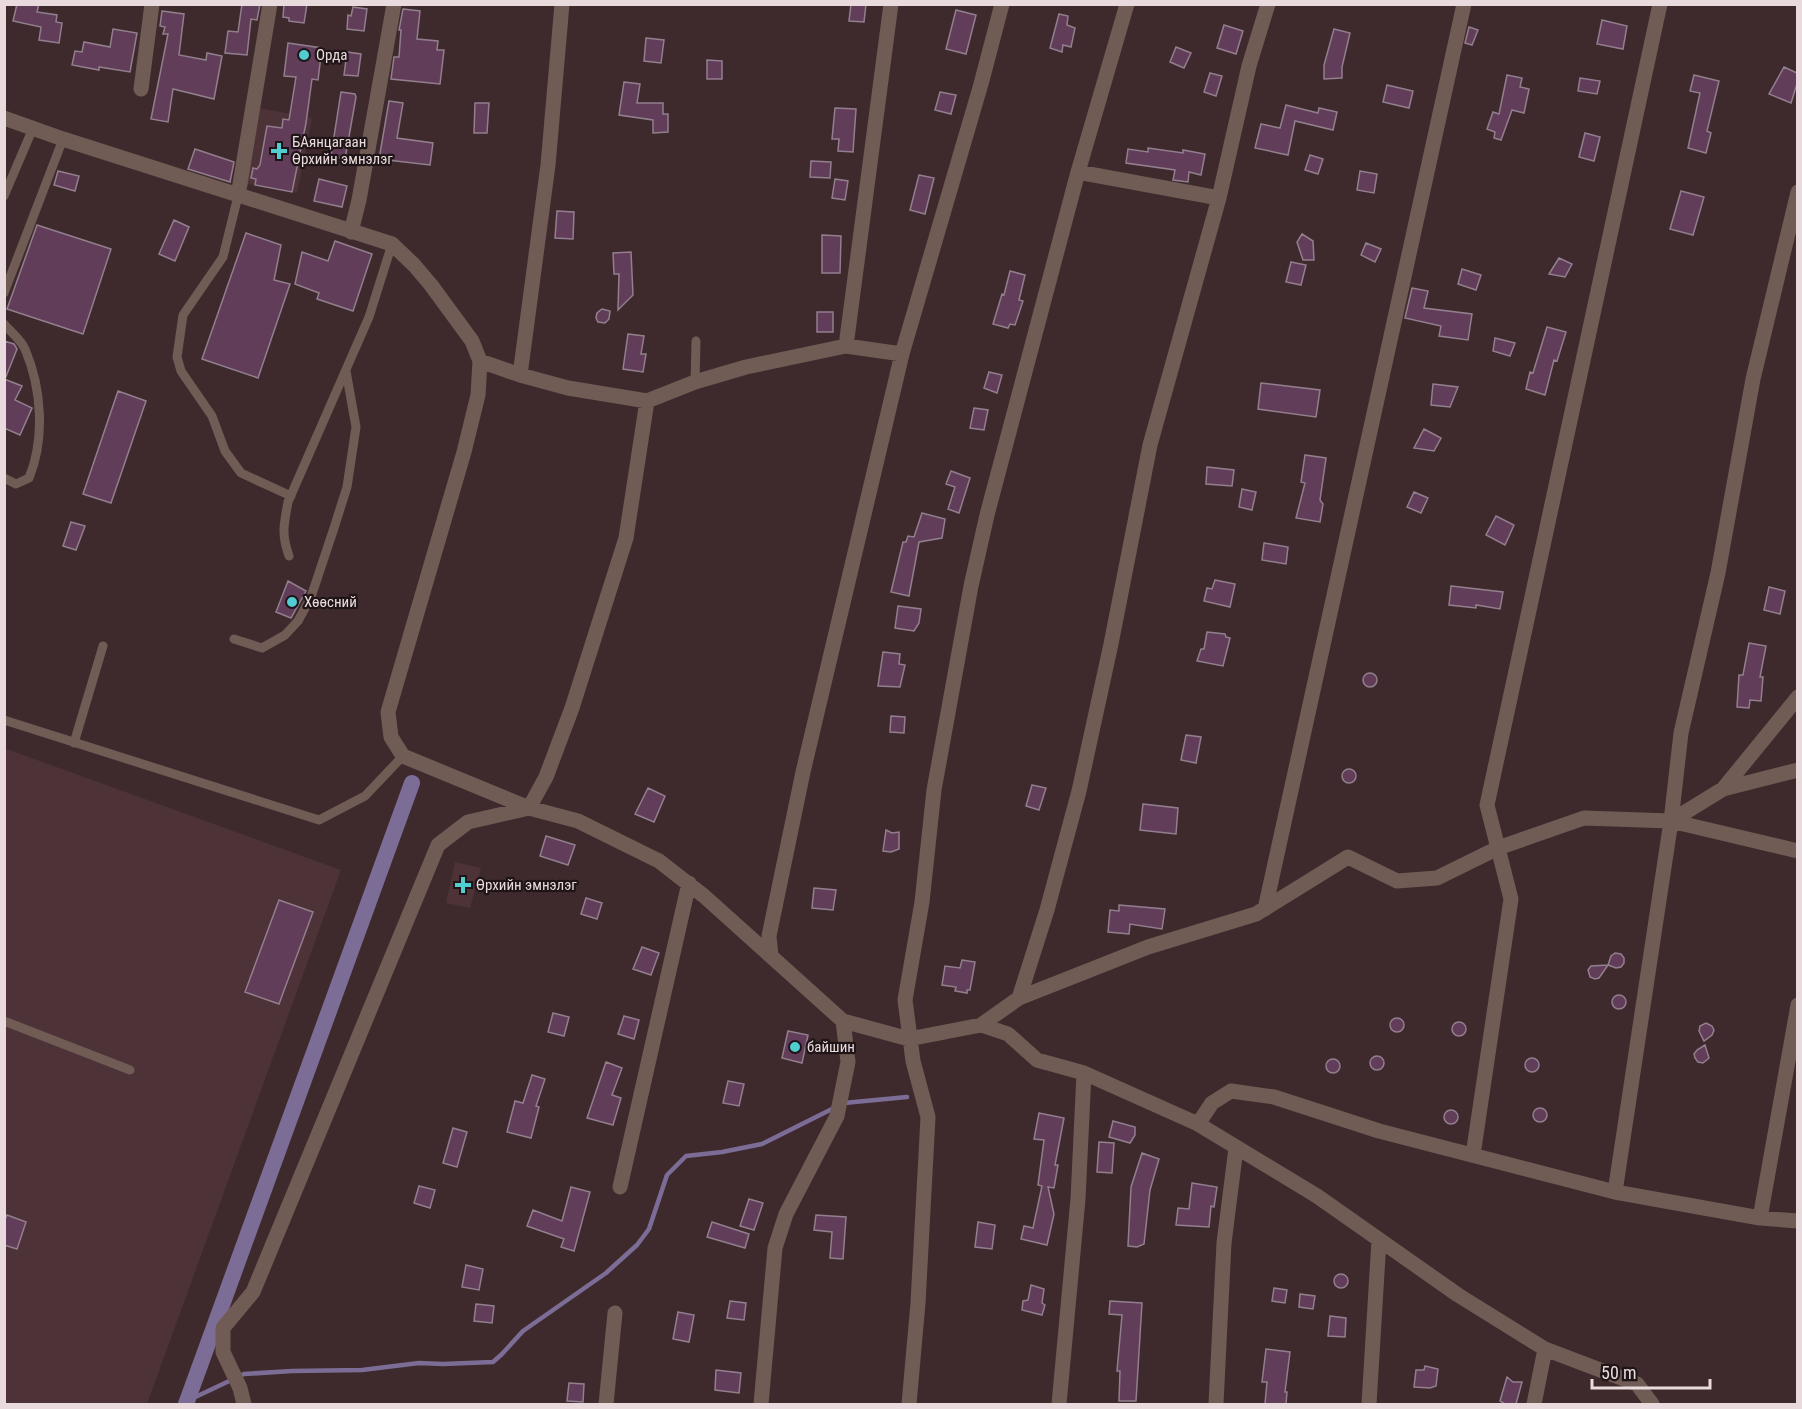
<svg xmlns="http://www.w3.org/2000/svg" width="1802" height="1409" font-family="'Roboto Condensed',sans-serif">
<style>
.built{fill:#4d3237}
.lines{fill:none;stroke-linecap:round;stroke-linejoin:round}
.stream{stroke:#7c6d96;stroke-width:4.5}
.canal{stroke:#7c6d96;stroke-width:16}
.building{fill:#613d59;stroke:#927f8d;stroke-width:1.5}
.lane{stroke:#705c54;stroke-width:9}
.street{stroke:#705c54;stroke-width:15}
.poi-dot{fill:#51ccd1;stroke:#1f1517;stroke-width:2}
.labels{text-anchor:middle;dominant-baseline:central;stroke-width:4.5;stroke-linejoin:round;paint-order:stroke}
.poi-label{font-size:15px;fill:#e9dbdd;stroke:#1f1517;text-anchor:start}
</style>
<rect width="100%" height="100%" fill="#3e2a2d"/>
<path class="built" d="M260,108L312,118L297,193L247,184Z
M4,748L341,870L147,1404H5Z
M455,862L481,868L470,908L446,903Z"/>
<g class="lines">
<path class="stream" d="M844,1103L907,1097
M187,1401L244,1374L292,1371L362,1370L419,1363L443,1364L493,1362L502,1354L523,1331L606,1273L637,1245L649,1229L667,1175L686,1156L722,1152L762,1144L836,1107"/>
<path class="canal" d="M186,1404L412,783"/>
</g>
<path class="building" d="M17,4H39L37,12L57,15L56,22L62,23L59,43L39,40L41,27L13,21Z
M242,4H260L257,20L251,19L247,55L225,53L228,31L238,32Z
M284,4H307L304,23L289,21V18L283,17Z
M851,4H866L864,22L849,21Z
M353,7L367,9L364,31L347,29L348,15L351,16Z
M403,9L420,11L417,39L438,41L437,50H444L440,84L391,79L394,57H399L401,30H399Z
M956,10L976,15L966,54L946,49Z
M162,11L184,14L179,55L206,60L207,53L222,56L214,99L173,89L168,122L151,119L168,34H163L165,27L160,26Z
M1059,14L1068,16L1067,25L1075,28L1071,47L1063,45L1062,52L1050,48Z
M1602,20L1627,26L1623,49L1597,44Z
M1224,25L1243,31L1236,54L1217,48Z
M1469,27L1478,30L1472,45L1465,43Z
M113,29L137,33L130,72L99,67V70L72,65L75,51L82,52L84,42L110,47Z
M1334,29L1350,33L1342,67V78L1324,79V65Z
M646,38L664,40L661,63L644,61Z
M288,43L322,48L318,80L312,79L306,123L292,192L255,185L256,179L251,178L253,168L257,169L260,165L267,126L282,128L283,119L289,120L296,77L284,76Z
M1176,47L1191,53L1184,68L1170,62Z
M347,52L361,54L358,76L344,75Z
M707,60L722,61V79H707Z
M1784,67L1797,73V84L1791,103L1769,94Z
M1210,73L1222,76L1216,96L1204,92Z
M1507,75L1522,78L1520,87L1529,89L1524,113L1512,110L1501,140L1494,138L1495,132L1487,129L1493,112L1499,114Z
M1694,75L1719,81L1707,131L1711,133L1706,153L1688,148L1700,93L1690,91Z
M1580,78L1600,81L1597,94L1578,91Z
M624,82L640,84L637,103H663V114H668V132L653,133V120L619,115Z
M1387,85L1413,91L1409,108L1383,102Z
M341,92L355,94L356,97L345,159L331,156Z
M940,92L956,95L951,114L935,110Z
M389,101L403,103L397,138L433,143L430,165L379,159Z
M475,103H489L487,133H474Z
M1286,105L1318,113L1319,108L1337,112L1333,130L1295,121L1288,155L1255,148L1261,124L1280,128Z
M835,108L856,109L853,152L838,151L839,139H832Z
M1585,133L1600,137L1594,161L1579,157Z
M1148,148L1183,153V150L1205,154L1201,175L1189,172L1188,182L1173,180L1175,170L1126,163L1128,149L1148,152Z
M195,149L234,162L230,182L188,169Z
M1310,155L1323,159L1318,174L1305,170Z
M811,161L831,162L830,178L810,177Z
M58,171L79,176L75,191L54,185Z
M1360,171L1377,174L1374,193L1357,190Z
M919,175L934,178L925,214L910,210Z
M319,179L347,186L342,207L314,201Z
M835,179L848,181L845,200L832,198Z
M1681,191L1704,197L1693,235L1670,229Z
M557,211L574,212L573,239L555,238Z
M174,220L189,227L175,261L159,254Z
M37,225L111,249L83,334L7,309Z
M246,233L281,245L274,280L290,284L258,378L202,359Z
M1302,234L1313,241L1314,260H1303L1297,242Z
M822,235L841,236L840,273H822Z
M335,241L372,254L353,311L317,299L319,293L295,284L302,252L328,261Z
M1366,243L1381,249L1375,262L1361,255Z
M631,252L633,295L618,310L619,274H614L613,253Z
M1559,258L1572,264L1565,277L1549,274Z
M1291,262L1306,265L1301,285L1286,282Z
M1462,269L1481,275L1476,290L1458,284Z
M1010,271L1025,275L1019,300L1023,301L1015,325L1010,324L1008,328L993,324L1002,294L1004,295Z
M1412,288L1428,291L1424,308L1472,314L1468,340L1439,336L1441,326L1405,318Z
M602,309L610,311L609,319L605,323L598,322L596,318L597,313Z
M817,312H833V332H817Z
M1547,327L1566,332L1557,361L1554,360L1545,395L1526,389L1530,372L1533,373Z
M628,334L644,336L641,354H646L643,372L623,369Z
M1495,338L1515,343L1510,356L1493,351Z
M4,341L14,344L17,349L5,379Z
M989,372L1002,375L997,393L984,388Z
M4,379L22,386L15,400L32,408L20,435L4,428Z
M1261,383L1320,390L1316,417L1258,409Z
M1433,384L1458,387L1450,407L1431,405Z
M118,391L146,401L111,503L83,494Z
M974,408L988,410L984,430L970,428Z
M1424,429L1441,438L1434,451L1414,448Z
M1305,455L1326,458L1320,500L1323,504L1320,522L1296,518L1305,483L1301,482Z
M1207,467L1234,470L1232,486L1206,484Z
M951,471L970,478L959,513L948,509L955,487L946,484Z
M1242,489L1256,492L1252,510L1239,507Z
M1414,492L1428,498L1421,513L1407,507Z
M922,513L945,519L942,538L919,542L909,596L891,592L903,542H906L908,536L914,537Z
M1496,516L1514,525L1505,545L1486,535Z
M71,522L85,526L76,550L63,546Z
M1264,543L1288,547L1286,564L1262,560Z
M1215,580L1235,584L1230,607L1204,601L1207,588L1212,589Z
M288,581L306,591L291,618L276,612Z
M1451,586L1503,592L1500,609L1476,605V608L1449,605Z
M1769,587L1785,591L1780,614L1764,610Z
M898,606L921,609L919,623L914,631L895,628Z
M1207,632L1225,634L1226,637L1230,638L1223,666L1197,661L1201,649H1204Z
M1749,643L1766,646L1760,677H1763L1761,701L1750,700L1749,708L1737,707L1739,675H1743Z
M883,652L900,654L899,664L905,665L900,687L878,686Z
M1363 680a7 7 0 1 1 14 0a7 7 0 1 1-14 0Z
M891,716L905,717L904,733L890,732Z
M1186,735L1201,737L1196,763L1181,760Z
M1342 776a7 7 0 1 1 14 0a7 7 0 1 1-14 0Z
M1032,785L1046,788L1039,810L1026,806Z
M648,788L665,796L654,822L635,814Z
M1143,804L1178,808L1176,834L1140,830Z
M886,830L892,833L899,832V849L891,852L883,851Z
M546,836L575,845L568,865L540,856Z
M814,888L836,890L833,910L812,908Z
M586,898L602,903L597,919L581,914Z
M279,900L313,912L279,1004L245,992Z
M1119,905L1165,909L1162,929L1130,924L1129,934L1108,932L1110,910L1119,911Z
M642,947L659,953L651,975L633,969Z
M1615,953L1621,954L1624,958V963L1621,967L1616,968L1608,965L1599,978L1595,979L1590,977L1588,970L1591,966L1608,965L1611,956Z
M962,960L975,962L970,990H967V993L955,991L956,987L942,985L945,966L960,968Z
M1612 1002a7 7 0 1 1 14 0a7 7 0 1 1-14 0Z
M553,1013L569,1017L564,1036L548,1032Z
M624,1016L639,1020L634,1039L618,1034Z
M1390 1025a7 7 0 1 1 14 0a7 7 0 1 1-14 0Z
M1452 1029a7 7 0 1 1 14 0a7 7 0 1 1-14 0Z
M1706,1023L1712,1026L1714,1030L1712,1035L1704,1041L1699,1031L1700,1026Z
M788,1031L808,1035L802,1063L782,1058Z
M1705,1045L1709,1058L1703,1063L1698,1062L1695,1058L1694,1054L1697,1050Z
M1370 1063a7 7 0 1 1 14 0a7 7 0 1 1-14 0Z
M1525 1065a7 7 0 1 1 14 0a7 7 0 1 1-14 0Z
M1326 1066a7 7 0 1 1 14 0a7 7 0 1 1-14 0Z
M606,1062L622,1068L612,1095L621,1098L613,1125L587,1118Z
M532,1075L545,1079L536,1106L539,1107L531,1138L507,1132L515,1101L523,1103Z
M728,1081L744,1084L739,1106L723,1103Z
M1533 1115a7 7 0 1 1 14 0a7 7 0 1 1-14 0Z
M1444 1117a7 7 0 1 1 14 0a7 7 0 1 1-14 0Z
M1039,1113L1064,1118L1055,1165H1058L1054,1188L1048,1187L1054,1214L1047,1245L1021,1239L1024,1226L1033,1228L1042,1186L1038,1185L1044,1140L1034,1139Z
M1113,1121L1135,1127V1135L1130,1143L1109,1137Z
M453,1128L467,1132L457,1167L443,1163Z
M1099,1142L1114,1143L1112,1173L1097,1172Z
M1142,1153L1159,1159L1150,1190L1144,1244L1137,1247L1128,1246L1131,1187Z
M1192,1183L1217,1187L1214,1207L1211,1206L1209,1227L1176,1225L1178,1208L1189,1209Z
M419,1186L435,1190L430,1208L414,1203Z
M571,1187L590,1192L574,1251L561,1247L564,1239L527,1226L533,1210L562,1221Z
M749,1199L763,1203L754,1230L740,1226Z
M7,1215L26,1222L17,1249L4,1245V1222Z
M816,1215L846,1217L843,1259L830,1258L832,1232L814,1230Z
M712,1222L749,1234L745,1248L707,1237Z
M978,1222L995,1225L992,1249L975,1247Z
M466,1265L483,1269L479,1290L462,1287Z
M1334 1281a7 7 0 1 1 14 0a7 7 0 1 1-14 0Z
M1031,1285L1044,1289L1042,1303L1045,1305L1042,1315L1022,1310L1023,1301L1028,1300Z
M1274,1288L1287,1290L1285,1303L1272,1301Z
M1300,1294L1315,1296L1313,1309L1299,1307Z
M730,1301L746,1303L744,1320L727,1318Z
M1110,1301L1142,1303L1136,1401H1119L1120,1371H1117L1122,1315L1109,1314Z
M476,1304L494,1306L492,1323L474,1321Z
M678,1312L694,1315L689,1342L673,1339Z
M1330,1316L1346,1318L1345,1337L1328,1336Z
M1266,1349L1290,1352L1285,1392H1287L1286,1404H1265L1267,1382H1262Z
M1425,1366L1438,1369L1436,1386L1430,1388L1414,1387L1416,1370H1424Z
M716,1370L741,1373L739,1393L715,1390Z
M1507,1377L1513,1382H1522L1516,1404H1505L1500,1401Z
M569,1383L584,1384L583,1402L567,1401Z"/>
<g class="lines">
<path class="lane" d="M4,196L33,128
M238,196L223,257L183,315L177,357L181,371L212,416L225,451L241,473L291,496
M4,293L63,139
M4,324C11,332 21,340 25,349C42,389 45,439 29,478L16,484L4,478
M695,382L696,341
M289,556C281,534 284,524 288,502L369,317L392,244
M234,639L262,648L285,635L298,621L311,597L334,528L347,487L356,427L346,371
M4,720L319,820L365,796L403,756
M74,743L103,646
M4,1021L130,1070"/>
<path class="street" d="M141,89L152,4
M4,118L63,139L392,244L414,265L431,285L472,341L480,361L478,395L464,452L388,712L391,737L403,756L529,808L578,821L659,861L704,896L843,1021L909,1039L981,1025L1008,1034L1037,1060L1084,1073L1198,1124L1317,1196L1458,1295L1545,1349L1637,1384L1652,1404
M1078,172L1219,198
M238,196L270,4
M351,232L359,200L394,4
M846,346L891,4
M480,361L520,375L568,388L647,401L695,382L746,367L846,346L902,354
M520,375L548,165L562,4
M1723,789L1798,770
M1671,821L1798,851
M1265,909L1464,4
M771,956L769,936L803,772L902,354L981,84L1002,4
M1019,998L1047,910L1079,791L1111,644L1150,445L1219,198L1249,66L1268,4
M981,1025L1019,998L1148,947L1256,914L1348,857L1397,881L1437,878L1498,848L1584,818L1671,821L1723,789L1798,697
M1198,1124L1212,1103L1231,1091L1274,1097L1379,1131L1615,1192L1760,1218L1798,1221
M1473,1155L1511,899L1487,805L1660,4
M620,1187L689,883
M1615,1192L1671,821L1681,733L1718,573L1753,379L1798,192
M1760,1218L1798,1005
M244,1404L240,1388L223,1352V1328L253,1292L438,845L468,822L529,808L546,777L572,708L626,538L647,401
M606,1404L615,1313
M761,1404L775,1248L786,1214L837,1116L848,1062L843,1021
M909,1404L918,1303L928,1117L913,1061L905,1000L922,902L934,790L971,586L987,515L1078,172L1127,4
M1059,1404L1078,1199L1084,1073
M1216,1404L1224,1243L1236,1148
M1369,1404L1379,1240
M1534,1404L1545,1349"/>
</g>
<g class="poi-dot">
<circle cx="304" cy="55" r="6"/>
<path d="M276 142h6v6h6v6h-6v6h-6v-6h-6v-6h6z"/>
<circle cx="292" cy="602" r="6"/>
<path d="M460 876h6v6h6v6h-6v6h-6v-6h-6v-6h6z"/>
<circle cx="795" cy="1047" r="6"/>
</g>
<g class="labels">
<g class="poi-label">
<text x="316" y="55">Орда</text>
<text x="292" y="142">БАянцагаан<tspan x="292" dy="17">Өрхийн эмнэлэг</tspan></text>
<text x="304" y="602">Хөөсний</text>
<text x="476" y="885">Өрхийн эмнэлэг</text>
<text x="807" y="1047">байшин</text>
</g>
</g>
<rect width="1802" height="1409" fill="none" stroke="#e9dbdd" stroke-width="12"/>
<path d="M1592 1379v9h118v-9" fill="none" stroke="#e9dbdd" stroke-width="3"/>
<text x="1601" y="1379" font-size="18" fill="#e9dbdd" stroke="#1f1517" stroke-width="4.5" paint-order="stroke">50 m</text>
</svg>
